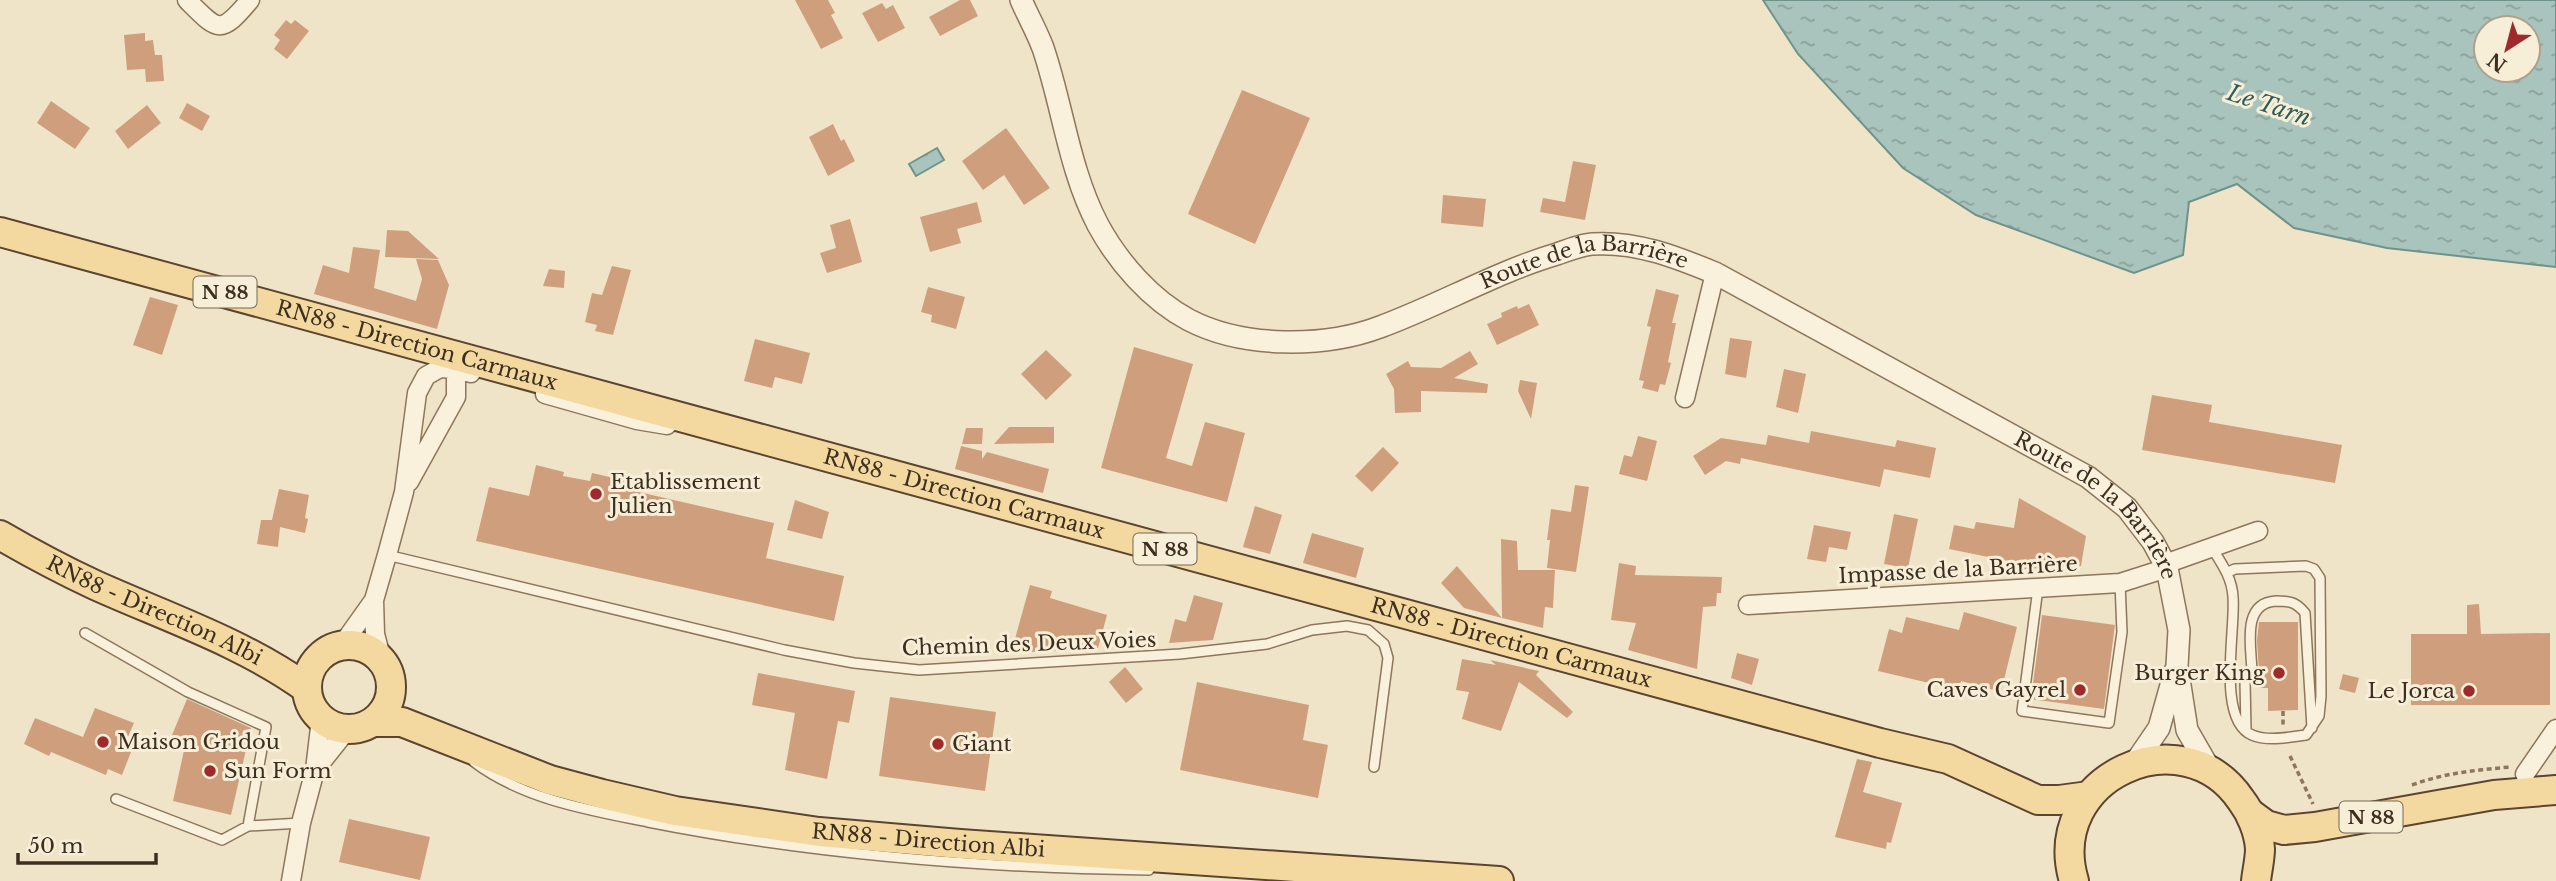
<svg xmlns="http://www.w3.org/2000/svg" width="2556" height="881" font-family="'Libre Baskerville',serif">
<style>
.water{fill:url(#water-ripples);stroke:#6f938a;stroke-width:2;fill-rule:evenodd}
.building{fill:#cf9f7d}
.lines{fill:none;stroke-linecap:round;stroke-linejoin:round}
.service-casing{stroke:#8d765c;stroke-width:12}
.minor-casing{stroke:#8d765c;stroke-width:21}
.tertiary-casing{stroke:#8d765c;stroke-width:24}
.primary-casing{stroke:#5b4430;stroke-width:32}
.path{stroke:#8d765c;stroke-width:3.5;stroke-dasharray:5 3.5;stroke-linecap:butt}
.service{stroke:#faf1dc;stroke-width:9}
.minor{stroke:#faf1dc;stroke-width:18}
.tertiary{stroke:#faf1dc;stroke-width:21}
.primary{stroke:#f3d9a0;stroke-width:28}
.poi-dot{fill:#9e2a2b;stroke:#f7eed8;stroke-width:2.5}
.labels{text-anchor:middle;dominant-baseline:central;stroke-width:6;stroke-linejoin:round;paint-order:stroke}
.shield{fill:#f7eed8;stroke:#756857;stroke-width:2}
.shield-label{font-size:19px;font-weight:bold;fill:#3d2e20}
.street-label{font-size:21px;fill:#3d2e20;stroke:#f7eed8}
.poi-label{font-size:21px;fill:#3d2e20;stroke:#f7eed8;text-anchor:start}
.water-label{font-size:23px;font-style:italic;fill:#2f5d5a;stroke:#f7eed8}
</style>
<defs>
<pattern id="water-ripples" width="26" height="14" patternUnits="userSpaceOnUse" patternTransform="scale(1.75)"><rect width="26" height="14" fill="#a9c4bc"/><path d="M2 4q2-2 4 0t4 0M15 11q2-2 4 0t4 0" fill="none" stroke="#8ba098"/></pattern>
</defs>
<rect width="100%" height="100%" fill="#f0e4c8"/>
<path class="water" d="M1763,0H2556V267L2387,248L2294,228L2237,184L2189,202L2183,255L2134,273L1976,215L1903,168L1798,54ZM2528,28V70H2486V28Z
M937,148L944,160L916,176L909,164Z"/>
<path class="building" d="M795,0H828L835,13L831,15L843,38L821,49Z
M960,0H970L978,16L940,36L929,17Z
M882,3L886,9L893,5L905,28L878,42L862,13Z
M286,20L291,24L295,20L309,31L287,59L274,49L280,40L274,35Z
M145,33V41L153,40L155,55H162L164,81L146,82L145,69L127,70L124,35Z
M1242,90L1310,118L1255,244L1188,214Z
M51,101L90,128L75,149L37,123Z
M187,103L210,116L202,131L179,118Z
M147,105L161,123L128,149L115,131Z
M833,124L841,141L844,139L855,161L828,176L809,137Z
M1006,128L1050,188L1024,205L1004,175L983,190L962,161Z
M1573,161L1596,165L1585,220L1540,212L1543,198L1565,202Z
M1443,195L1486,199L1483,227L1441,223Z
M977,202L982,222L957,229L961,243L930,252L920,217Z
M850,219L862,262L827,273L820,253L836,248L830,225Z
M387,230L408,231L439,259L385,257Z
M353,247L380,250L374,288L416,301L422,279L416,259L438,260L449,285L437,329L314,294L323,265L349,273Z
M612,266L631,270L613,335L595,331L597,325L585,322L592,293L602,295Z
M549,269L565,271L564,288L543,286Z
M928,287L965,297L956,329L931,322L932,315L921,312Z
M1656,289L1679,295L1672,323H1676L1668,362L1671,363L1665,385L1660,384L1658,392L1642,388L1644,381L1639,380L1651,327L1647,326Z
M150,297L178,305L162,355L133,345Z
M1529,304L1539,325L1497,345L1487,324L1502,317L1501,313L1517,306L1518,309Z
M1730,338L1752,341L1746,378L1725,374Z
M755,339L810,353L802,384L775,377L772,388L744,381Z
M1134,347L1193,364L1166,458L1192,466L1205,422L1245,433L1227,502L1101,468Z
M1046,350L1072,375L1046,400L1021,374Z
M1470,351L1478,364L1454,378L1488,384L1487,393L1421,391V412L1395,413L1394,389L1386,374L1408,361L1411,367L1441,368Z
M1784,369L1806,374L1798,413L1776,407Z
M1520,380L1537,383L1531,419L1518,391Z
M2152,395L2212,405L2209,422L2342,445L2335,483L2142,450Z
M1009,427H1054V443L994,444Z
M966,428H983L982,444H962Z
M1811,431L1895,447L1897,440L1936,448L1930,478L1884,469L1880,487L1741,458L1740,464L1726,461L1705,475L1693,456L1721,438L1766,445L1768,435L1809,443Z
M1638,436L1657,441L1647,481L1619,474L1624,455L1632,457Z
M961,446L982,451V459L987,452L1049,469L1043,493L955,469Z
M1383,447L1399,463L1372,492L1355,476Z
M536,465L564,472L563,476L590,481L592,473L632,482L630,490L774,523L766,558L844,576L834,621L476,541L489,487L529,496Z
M1575,485L1589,487L1576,572L1547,568L1550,540H1547L1551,509L1571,512Z
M279,489L309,495L305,518L308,519L305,533L280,527L278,547L257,544L261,520H272Z
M2019,498L2086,536L2081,566L2006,570L2008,561L1949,549L1954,525L1974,529L1976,522L2014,528Z
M795,500L829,512L822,539L787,530Z
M1255,506L1282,515L1270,554L1243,547Z
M1894,514L1918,519L1908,568L1884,564Z
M1814,525L1851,532L1847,550L1829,547L1826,562L1807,559Z
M1312,533L1364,548L1356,578L1303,563Z
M1501,539L1517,541L1518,570H1555L1553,608L1545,607L1543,628L1502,618L1464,608L1441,583L1457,566L1502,618Z
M1619,563L1636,566L1635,575L1722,577L1721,593H1717L1716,606L1703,607L1697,669L1628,650L1636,623L1611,620Z
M1030,585L1052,591L1050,598L1107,615L1098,648L1011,653Z
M1194,595L1223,603L1213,640L1169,643L1175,619L1186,622Z
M2479,604L2481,634L2550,633V705H2411V634H2467V605Z
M1964,612L2017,627L2001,692L1961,681L1959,690L1878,671L1889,629L1902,633L1906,617L1959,630Z
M2042,615L2115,625L2104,709L2031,699Z
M2259,622H2298V710L2268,711V688H2257L2259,674L2257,640Z
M1737,653L1759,659L1752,685L1731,678Z
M1462,659L1496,665L1490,660L1539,671L1536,675L1573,712L1567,718L1519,682L1501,731L1462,719L1469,692L1456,690Z
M1125,667L1143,689L1126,703L1109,682Z
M758,673L855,691L849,723L838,721L827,779L785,770L795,713L752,705Z
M2343,674L2359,678L2355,693L2339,689Z
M1197,682L1309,705L1303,740L1328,745L1318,798L1180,770Z
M890,697L996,712L985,791L879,776Z
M187,699L251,728L231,815L173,801L186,741L172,735Z
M95,708L134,723L123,748L131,752L122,775L108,769L106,775L51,752L49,756L24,744L35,718L83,737Z
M1857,759L1872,762L1863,792L1902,803L1891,843L1887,842L1886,849L1835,837Z
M349,819L430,837L420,880L339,862Z"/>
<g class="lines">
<g class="service-casing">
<path id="service" d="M2212,548C2222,564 2232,578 2233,597C2236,628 2216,720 2252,735C2268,742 2289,737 2306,735L2319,716L2321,696L2320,578L2314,569L2306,566L2235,569L2228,572
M387,555L784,650L854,663L919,670L1180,654L1267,644L1312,630L1347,626L1368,630L1384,644L1388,658L1374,767
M2038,588L2022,711L2109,723L2122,632L2120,583
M85,633L188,692L266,727L248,826
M2246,730L2245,681L2252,674C2252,649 2240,603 2276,601C2290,601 2296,602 2305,613L2312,728
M474,762C523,799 588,810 648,822C810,854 983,868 1149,870
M116,799L222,840L248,826L301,823"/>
</g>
<g class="minor-casing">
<path id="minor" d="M187,0C218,31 220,36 250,0
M545,394L637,420L667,425
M1685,398L1715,273
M409,482L456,397V377L451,359
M2165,564L2258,531
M374,600L375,634L382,661
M1748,605L2120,583L2167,568
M342,645L374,600L387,555L404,492L417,393L426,376L440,368L454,369L471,373
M315,770L347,730
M2525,774L2556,729
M291,881L301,823L315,770L321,719"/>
</g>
<g class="tertiary-casing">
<g id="tertiary">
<path id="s1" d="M1021,0C1028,16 1037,32 1043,48C1063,107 1069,170 1098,225C1118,262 1151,300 1189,320C1243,348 1324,348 1380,327C1440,305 1496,272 1557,254C1568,250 1581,245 1592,244C1636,241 1676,257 1715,273L2088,477L2127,508L2153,542L2167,568L2179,630L2177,666L2187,730L2210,770"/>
<path d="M2135,763L2159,728L2175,671"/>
</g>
</g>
<g class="primary-casing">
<g id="primary">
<path id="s2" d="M0,232L1880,743L1948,759L2038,800H2059L2089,796"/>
<path id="s3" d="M0,535C31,553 63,570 95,585C166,617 242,642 306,688"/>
<circle cx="349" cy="687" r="42"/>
<path id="s4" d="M373,722H402L550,780L602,794L675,811L819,832L960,844L1499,881"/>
<path d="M2251,814L2266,825L2284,830L2315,827L2494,795L2556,790"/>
<path d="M2074,881C2043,777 2183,714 2241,800C2251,813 2259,832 2260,849C2260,859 2257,871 2256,881"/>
</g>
</g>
<path class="path" d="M2283,711V726
M2290,756L2313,804
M2412,785C2444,773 2477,770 2510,767"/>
<use href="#service" class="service"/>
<use href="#minor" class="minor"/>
<use href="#tertiary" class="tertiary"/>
<use href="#primary" class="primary"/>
</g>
<g class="poi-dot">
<circle cx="596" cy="494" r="7"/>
<circle cx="2279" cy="673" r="7"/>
<circle cx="2080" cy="690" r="7"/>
<circle cx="2469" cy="691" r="7"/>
<circle cx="103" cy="742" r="7"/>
<circle cx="938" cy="744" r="7"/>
<circle cx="210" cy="771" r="7"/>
</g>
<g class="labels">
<g class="shield">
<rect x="193.5" y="276.5" width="63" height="31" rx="5"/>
<rect x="1133.5" y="533.5" width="63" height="31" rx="5"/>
<rect x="2339.5" y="801.5" width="63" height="31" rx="5"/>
</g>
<g class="shield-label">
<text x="225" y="292">N 88</text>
<text x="1165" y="549">N 88</text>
<text x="2371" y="817">N 88</text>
</g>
<g class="street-label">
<text stroke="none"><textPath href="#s1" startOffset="786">Route de la Barrière</textPath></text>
<text stroke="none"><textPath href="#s2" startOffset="432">RN88 - Direction Carmaux</textPath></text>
<text stroke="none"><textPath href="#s2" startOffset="999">RN88 - Direction Carmaux</textPath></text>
<text stroke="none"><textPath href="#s1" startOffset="1374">Route de la Barrière</textPath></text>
<text transform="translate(1958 570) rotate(-3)">Impasse de la Barrière</text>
<text stroke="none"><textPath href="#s3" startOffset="172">RN88 - Direction Albi</textPath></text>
<text stroke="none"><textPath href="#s2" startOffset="1566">RN88 - Direction Carmaux</textPath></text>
<text transform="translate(1029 644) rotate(-2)">Chemin des Deux Voies</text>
<text stroke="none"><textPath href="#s4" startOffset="572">RN88 - Direction Albi</textPath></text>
</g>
<g class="poi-label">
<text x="610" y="482">Etablissement<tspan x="610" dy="24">Julien</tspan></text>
<text x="2265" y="673" text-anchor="end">Burger King</text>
<text x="2066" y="690" text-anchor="end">Caves Gayrel</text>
<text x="2455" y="691" text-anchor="end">Le Jorca</text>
<text x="117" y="742">Maison Gridou</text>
<text x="952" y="744">Giant</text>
<text x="224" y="771">Sun Form</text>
</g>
<g class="water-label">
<text transform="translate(2269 105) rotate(18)">Le Tarn</text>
</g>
</g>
<g transform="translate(2507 49) rotate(216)"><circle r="33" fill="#f7eed8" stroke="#ada18e" stroke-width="2"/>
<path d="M0-5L12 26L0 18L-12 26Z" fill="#9e2a2b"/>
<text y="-10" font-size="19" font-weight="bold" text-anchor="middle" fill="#3d2e20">N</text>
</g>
<path d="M18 853v10h138v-10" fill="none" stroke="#3d2e20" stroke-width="3.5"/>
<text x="28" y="853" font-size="21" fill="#3d2e20" stroke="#f7eed8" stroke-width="5" paint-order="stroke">50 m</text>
</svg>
